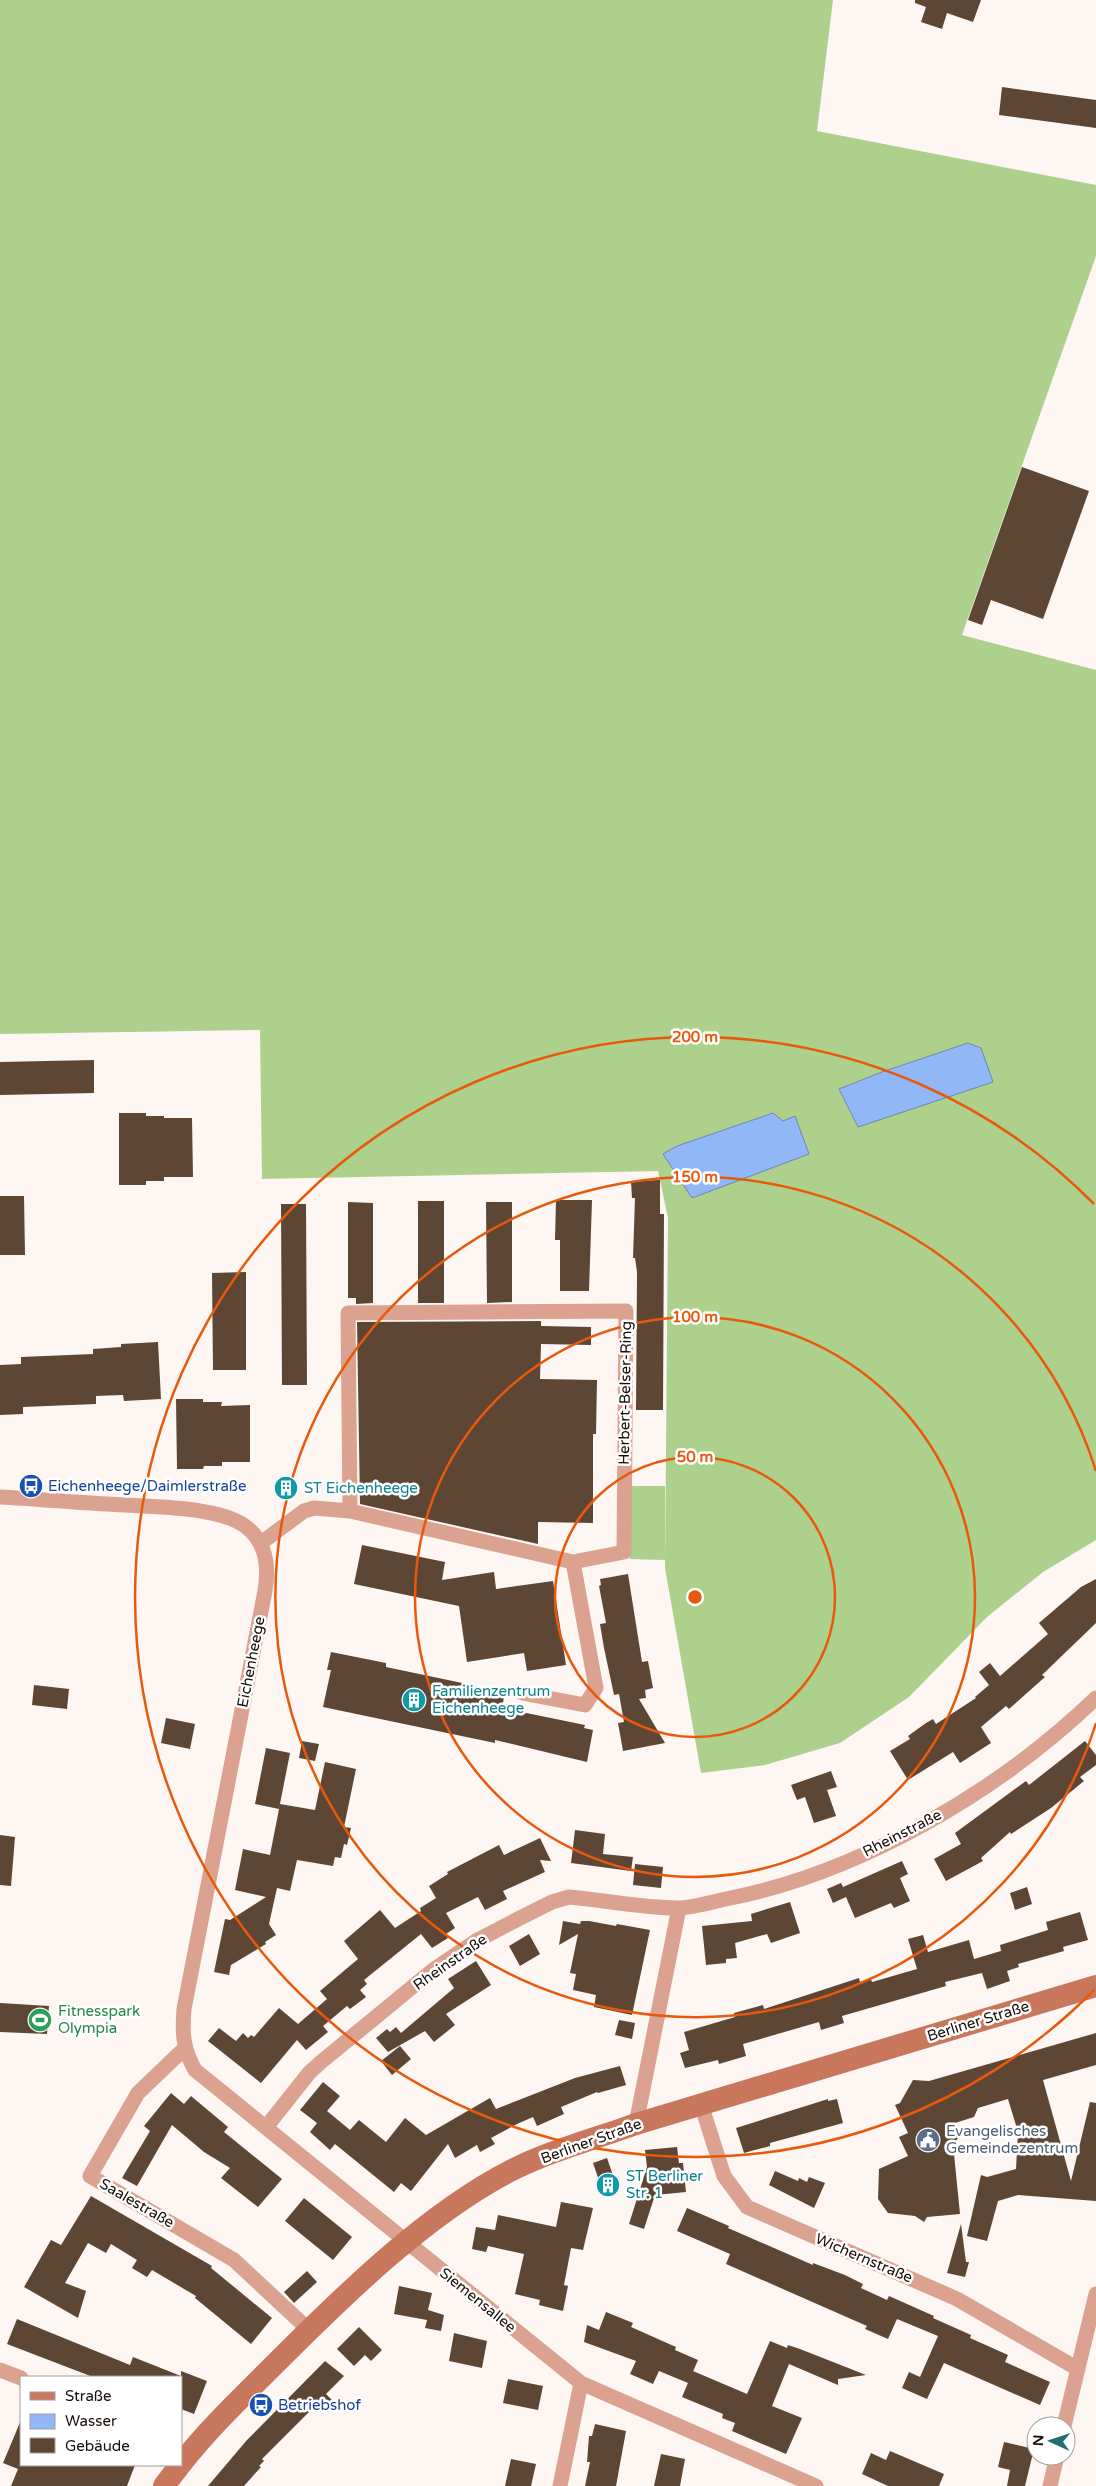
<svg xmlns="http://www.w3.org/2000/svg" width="1096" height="2486" font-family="'Varela Round',sans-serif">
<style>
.green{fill:#add18d}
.forest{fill:#add18c;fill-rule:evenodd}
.water{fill:#92b7f7;stroke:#6d84af}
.building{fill:#5d4634}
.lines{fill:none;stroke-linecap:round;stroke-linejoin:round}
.street{stroke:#dba290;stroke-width:15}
.secondary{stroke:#c8775c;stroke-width:22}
.ring{fill:none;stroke:#e8590c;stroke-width:2.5}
.labels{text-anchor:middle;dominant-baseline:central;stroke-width:5;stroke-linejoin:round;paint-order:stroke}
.street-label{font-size:15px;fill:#180e08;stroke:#fff}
.transit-label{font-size:15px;fill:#164399;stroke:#fff;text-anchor:start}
.culture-label{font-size:15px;fill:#0d838f;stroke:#fff;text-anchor:start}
.leisure-label{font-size:15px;fill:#27864d;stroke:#fff;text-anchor:start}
.service-label{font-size:15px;fill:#4e5e75;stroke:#fff;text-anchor:start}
.centre{fill:#e8590c;stroke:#fff;stroke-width:2.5}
.ring-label{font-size:15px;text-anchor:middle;font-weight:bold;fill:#e8590c;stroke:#fff;stroke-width:5;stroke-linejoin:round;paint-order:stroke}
</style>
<rect width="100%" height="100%" fill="#fdf6f3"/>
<path class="green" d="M631,1486H665V1560L630,1559Z"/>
<path class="forest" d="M0,0H833L817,131L1096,185V256L962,635L1096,670V1540L1043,1572L987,1617L909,1697L840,1743L765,1765L701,1773L665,1568L668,1218L658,1171L262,1179L260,1030L0,1034ZM968,1043L981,1048L858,1127L839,1089L882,1072ZM773,1113L783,1121L677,1146Z"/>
<path class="water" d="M968,1043L981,1048L993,1082L858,1127L839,1089L882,1072Z
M773,1113L783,1121L795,1116L809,1154L692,1198L663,1154L677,1146Z"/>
<path class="building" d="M915,0H981L973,22L947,13L942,29L921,22L926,7L915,3Z
M1002,87L1096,100V128L999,115Z
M1022,467L1089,491L1043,619L991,600L982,625L968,620Z
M94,1060V1093L0,1095V1062Z
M119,1113H146V1116H164V1118H192L193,1177H164V1181H146V1185H119Z
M660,1180V1214H664L663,1410H636L637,1272L635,1258H633L635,1198H632L631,1181Z
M0,1196H24L25,1255H0Z
M556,1200H592L589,1291H560V1240H555Z
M418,1201H444V1303H418Z
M348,1202L373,1203V1303L356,1304V1298H348Z
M486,1202H512V1302L487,1303Z
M281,1204H306L307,1385H282Z
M246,1272V1370H213L212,1273Z
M541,1321V1326L591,1327V1345L541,1344L540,1379L597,1380L596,1434H593V1523L538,1522V1544L360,1504L357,1322Z
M158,1342L161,1399L124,1401L123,1395L96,1396V1404L23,1407V1414L0,1415V1365L21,1364V1357L93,1354V1349L121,1347V1344Z
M176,1399H203V1402H222L221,1406L250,1405V1462H222V1466H204L203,1469H177Z
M362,1545L445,1562L442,1580L494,1572L496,1589L553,1581L566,1665L527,1671L524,1653L467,1662L459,1606L354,1584Z
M628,1574L642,1662L648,1661L653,1688L645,1690L646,1698L639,1699L665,1743L623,1751L618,1723L624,1722L619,1694L614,1695L604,1648L600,1624L606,1623L599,1586L601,1585L600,1579Z
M1096,1579V1623L1042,1675L1045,1677L1009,1709L1006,1706L981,1727L991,1743L960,1763L953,1752L908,1780L890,1751L910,1739L908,1736L926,1723L933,1719L936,1724L976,1698L975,1697L989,1685L979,1672L990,1663L1000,1676L1048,1634L1039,1623L1081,1587Z
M331,1652L386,1663V1667L505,1692L502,1708L585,1725L584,1728L593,1730L587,1762L495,1740V1743L323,1707L331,1670H327Z
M34,1685L69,1689L67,1709L32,1705Z
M166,1718L195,1724L190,1749L161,1743Z
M302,1741L319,1744L315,1761L299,1758Z
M1085,1741L1096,1755V1765L1080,1777L1084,1781L1051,1808L1011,1834L1010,1832L981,1858L983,1861L946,1881L934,1859L961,1844L955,1833L1026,1781L1029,1785Z
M266,1748L290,1753L279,1809L255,1804Z
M325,1762L356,1769L344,1827L351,1828L347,1845L344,1844L341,1858L335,1857L333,1866L297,1860L290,1891L277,1888L269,1924L276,1935L265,1942L266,1944L231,1965L229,1975L214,1972L225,1919L230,1920L266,1897L235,1890L243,1849L270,1855L280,1804L315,1810Z
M831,1771L837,1787L827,1790L836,1816L814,1823L805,1797L797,1800L791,1785Z
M575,1830L605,1834L603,1854L633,1857L631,1871L571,1863Z
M0,1835L15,1837L11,1886L0,1885Z
M540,1838L551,1861L540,1860L545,1872L503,1891L507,1899L485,1910L478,1897L446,1913L455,1928L446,1934L448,1938L432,1948L421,1934L364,1980L367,1984L360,1990L366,1997L350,2009L347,2006L323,2026L328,2032L306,2050L297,2040L261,2083L208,2041L219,2028L236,2041L243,2033L248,2038L251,2035L254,2037L279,2008L298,2024L327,1999L320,1991L358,1959L344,1941L380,1910L395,1928L421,1911L420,1908L436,1898L429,1886L448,1874L447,1872L499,1845L504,1855Z
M902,1861L908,1874L900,1878L910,1901L894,1908L891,1903L855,1918L846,1897L833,1903L827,1889L841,1883L843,1887Z
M635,1864L663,1867L661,1888L633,1885Z
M1027,1887L1032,1904L1015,1910L1010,1893Z
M790,1902L800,1933L771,1943L767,1934L735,1943L737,1958L726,1959V1963L706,1965L702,1926L752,1921L751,1914Z
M1080,1912L1088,1940L1063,1947L1064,1951L1018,1964L1019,1967L1007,1971L1010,1981L987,1989L982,1973L945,1982L946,1986L842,2016L844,2023L821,2030L819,2022L743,2044L746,2056L719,2064L718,2060L685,2068L680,2053L689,2050L684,2032L735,2017L734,2013L763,2005L764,2009L859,1978L860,1982L871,1979L872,1982L917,1969L908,1939L923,1935L928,1952L969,1940L974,1959L1001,1951L1000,1945L1048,1930L1046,1922Z
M563,1921L580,1924L581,1921H589L616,1926L617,1924L650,1930L632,2015L594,2007L596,1995L573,1990L576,1974L570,1973L578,1934L559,1945Z
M529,1934L540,1954L520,1966L509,1946Z
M476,1961L491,1985L446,2014L455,2025L434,2042L425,2031L388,2052L376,2038L387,2029L390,2032L396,2027L401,2033L454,1988L448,1979Z
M0,2003L49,2006L47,2034L0,2032Z
M619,2020L635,2023L632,2039L615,2035Z
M1096,2033V2065L1043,2080L1071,2181L1090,2102L1096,2103V2201L1018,2195L998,2201L987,2241L967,2236L981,2175L987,2177L1016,2169L1018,2132L1008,2099L978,2108L974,2117L955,2123L959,2137L953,2144L960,2214L927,2217L924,2222L915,2216L888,2213L878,2199L879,2169L908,2156L899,2137L908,2133L895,2105L900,2103L913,2080L929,2081Z
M400,2046L411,2059L392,2075L381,2061Z
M620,2066L626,2085L598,2093L597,2092L561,2107L564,2114L537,2126L533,2117L517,2124L491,2138L495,2144L480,2152L477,2145L455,2158L448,2144L411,2191L401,2183L394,2192L335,2144L330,2150L310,2132L317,2123L300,2110L323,2082L340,2096L327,2111L350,2130L359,2120L386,2142L405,2118L426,2135L490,2098L496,2109L575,2078Z
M171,2093L184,2104L191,2096L228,2127L224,2132L282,2179L258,2207L221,2178L230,2168L204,2152L172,2125L137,2186L122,2178L150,2131L144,2126Z
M828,2099V2101L837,2099L843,2123L770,2143V2146L744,2153L736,2128Z
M677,2147L679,2163H683L686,2192L655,2195L644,2229L629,2224L647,2167L645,2150Z
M607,2158L618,2190L604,2195L593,2163Z
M775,2171L798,2181L799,2178L807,2182L809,2177L825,2183L814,2208L769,2185Z
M91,2196L212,2266L211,2268L272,2318L251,2344L195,2298L196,2296L152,2270L147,2277L132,2268L137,2260L111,2244L106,2253L88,2243L65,2283L86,2291L78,2318L24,2287L51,2240L61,2245Z
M304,2198L352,2237L333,2260L285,2221Z
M561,2202L593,2208L583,2250L571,2248L564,2285L568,2286L563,2311L539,2305L540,2300L515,2294L524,2254L488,2246L486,2252L472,2249L476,2227L495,2230L498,2215L556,2227Z
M687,2208L729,2226L728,2228L813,2265V2263L845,2275L863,2284L861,2288L887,2300L889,2296L934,2316L933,2318L971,2335L970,2338L1008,2355L1005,2362L1050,2382L1040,2405L944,2363L927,2399L902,2388L909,2372L920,2377L938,2336L897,2319L888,2339L865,2329L867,2326L726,2264L730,2254L677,2231Z
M961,2224L966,2262H969L965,2277L947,2273Z
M307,2271L317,2282L294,2303L284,2292Z
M399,2286L432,2293L428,2310L444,2315L441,2331L425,2328L427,2320L394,2314Z
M606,2312L633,2323L631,2327L676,2347L675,2350L698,2360L688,2383L659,2371L653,2384L630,2374L636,2361L584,2342L587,2325L599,2330Z
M17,2319L130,2365L133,2357L181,2376V2371L207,2381L194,2414L181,2409V2377H93L7,2344Z
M359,2327L382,2350L371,2361L365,2355L354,2366L337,2349Z
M454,2333L487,2341L482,2368L449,2361Z
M770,2341L787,2348L788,2345L800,2349L866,2375L838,2379V2385L789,2364L772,2406L802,2418L786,2454L732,2431L735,2423L722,2418L723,2414L682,2397L693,2371L747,2394Z
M325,2361L344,2376L326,2394L332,2400L321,2412L315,2406L262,2459L264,2461L259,2466L261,2467L244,2486H208L247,2440Z
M508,2379L543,2386L538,2410L503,2403Z
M21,2420V2465H135L127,2486H11L18,2469L3,2463Z
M595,2424L626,2431L616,2486H585L590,2462H587L589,2436H592Z
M1004,2442L1034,2449L1025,2486H1007L1010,2470L998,2467Z
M890,2451L944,2474L939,2486H888L862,2474L871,2453L886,2460Z
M661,2454L685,2459L680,2486H654Z
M511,2459L536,2464L531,2486H505Z"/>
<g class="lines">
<path class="street" d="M0,1497C36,1499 71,1502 107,1504C143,1507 216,1505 245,1526C267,1542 269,1567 265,1591L184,2009C182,2033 183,2049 195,2070L581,2383L816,2486
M261,1543L304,1511L314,1508L350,1511L573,1562L624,1552L626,1311L348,1313L350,1511
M522,1693L585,1705L596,1688L573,1562
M184,2049L138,2093L90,2176L234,2260L309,2330
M701,2104L724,2176L747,2207L957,2299L1078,2369
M636,2124L679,1908
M267,2126L309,2073L321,2062L433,1970L476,1941L518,1919L552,1902L569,1897C604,1900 642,1908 678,1908C693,1908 711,1902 726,1899C860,1873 998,1792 1096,1698
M0,2370L21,2378
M1064,2426L1096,2294
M560,2486L581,2383
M1050,2486L1057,2456"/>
<path class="secondary" d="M181,2464C209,2428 243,2396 275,2364C342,2297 427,2213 512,2170C552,2150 595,2139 636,2124L1096,1986
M164,2486L180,2465"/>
</g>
<g class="ring">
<circle cx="695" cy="1597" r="140"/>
<circle cx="695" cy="1597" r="280"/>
<path d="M1096 1723A420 420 0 1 1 1096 1471"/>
<path d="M1094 1990A560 560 0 1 1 1094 1204"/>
</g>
<defs>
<g id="bus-disc" transform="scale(1.25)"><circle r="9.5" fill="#1a4fb4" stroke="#fff"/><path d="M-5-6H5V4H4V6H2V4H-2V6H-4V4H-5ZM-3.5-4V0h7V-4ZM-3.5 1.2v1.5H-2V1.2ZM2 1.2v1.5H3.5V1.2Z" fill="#fff"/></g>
<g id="building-disc" transform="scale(1.25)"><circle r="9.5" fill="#0f9aa8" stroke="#fff"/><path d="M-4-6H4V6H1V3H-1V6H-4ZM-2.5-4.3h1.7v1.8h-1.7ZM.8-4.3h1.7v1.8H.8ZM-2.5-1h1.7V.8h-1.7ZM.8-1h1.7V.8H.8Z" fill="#fff"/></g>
<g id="stadium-disc" transform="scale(1.25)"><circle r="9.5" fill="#2e9e5b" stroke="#fff"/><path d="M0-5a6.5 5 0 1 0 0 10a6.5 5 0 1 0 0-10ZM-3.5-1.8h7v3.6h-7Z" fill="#fff"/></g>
<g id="civic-disc" transform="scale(1.25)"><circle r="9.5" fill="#5c6f8a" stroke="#fff"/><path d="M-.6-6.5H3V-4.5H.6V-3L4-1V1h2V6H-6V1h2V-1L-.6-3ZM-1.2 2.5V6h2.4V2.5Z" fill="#fff"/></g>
</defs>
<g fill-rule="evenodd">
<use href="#bus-disc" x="31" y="1486"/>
<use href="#building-disc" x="286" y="1488"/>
<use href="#building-disc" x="414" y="1700"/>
<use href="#stadium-disc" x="40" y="2020"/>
<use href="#civic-disc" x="928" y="2140"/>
<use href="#building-disc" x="608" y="2185"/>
<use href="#bus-disc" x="261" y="2405"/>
</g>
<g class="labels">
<g class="street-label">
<text transform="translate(625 1393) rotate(-89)">Herbert-Belser-Ring</text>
<text transform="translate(251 1662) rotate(-79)">Eichenheege</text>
<text transform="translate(902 1833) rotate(-27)">Rheinstraße</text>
<text transform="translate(450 1962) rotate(-35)">Rheinstraße</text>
<text transform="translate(978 2021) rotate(-17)">Berliner Straße</text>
<text transform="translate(591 2141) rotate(-20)">Berliner Straße</text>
<text transform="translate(137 2203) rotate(30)">Saalestraße</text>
<text transform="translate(864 2258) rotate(23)">Wichernstraße</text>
<text transform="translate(478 2300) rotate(39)">Siemensallee</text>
</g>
<g class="transit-label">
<text x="48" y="1486">Eichenheege/Daimlerstraße</text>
<text x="278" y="2405">Betriebshof</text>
</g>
<g class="culture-label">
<text x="304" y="1488">ST Eichenheege</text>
<text x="432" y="1691">Familienzentrum<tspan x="432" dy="17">Eichenheege</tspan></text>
<text x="626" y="2176">ST Berliner<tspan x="626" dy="17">Str. 1</tspan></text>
</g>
<g class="leisure-label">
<text x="58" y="2011">Fitnesspark<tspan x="58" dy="17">Olympia</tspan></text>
</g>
<g class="service-label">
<text x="946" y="2131">Evangelisches<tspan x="946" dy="17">Gemeindezentrum</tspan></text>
</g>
</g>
<circle cx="695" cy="1597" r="8" class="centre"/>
<g class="ring-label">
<text x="695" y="1042">200 m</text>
<text x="695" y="1182">150 m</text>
<text x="695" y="1322">100 m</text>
<text x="695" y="1462">50 m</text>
</g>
<rect x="20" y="2376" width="162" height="90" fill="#ffffff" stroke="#a39f9c"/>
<rect x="30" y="2392" width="25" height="8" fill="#c8775c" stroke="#a39f9c"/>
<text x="65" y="2401" font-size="15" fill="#180e08">Straße</text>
<rect x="30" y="2414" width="25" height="15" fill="#92b7f7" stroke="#a39f9c"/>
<text x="65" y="2426" font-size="15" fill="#180e08">Wasser</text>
<rect x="30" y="2438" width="25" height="15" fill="#5d4634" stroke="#a39f9c"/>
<text x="65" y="2451" font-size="15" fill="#180e08">Gebäude</text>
<g transform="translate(1051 2441) rotate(273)"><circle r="24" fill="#ffffff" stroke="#a39f9c"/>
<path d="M0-4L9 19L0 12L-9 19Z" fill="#236e71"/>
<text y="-8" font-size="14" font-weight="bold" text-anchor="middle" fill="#180e08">N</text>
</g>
</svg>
